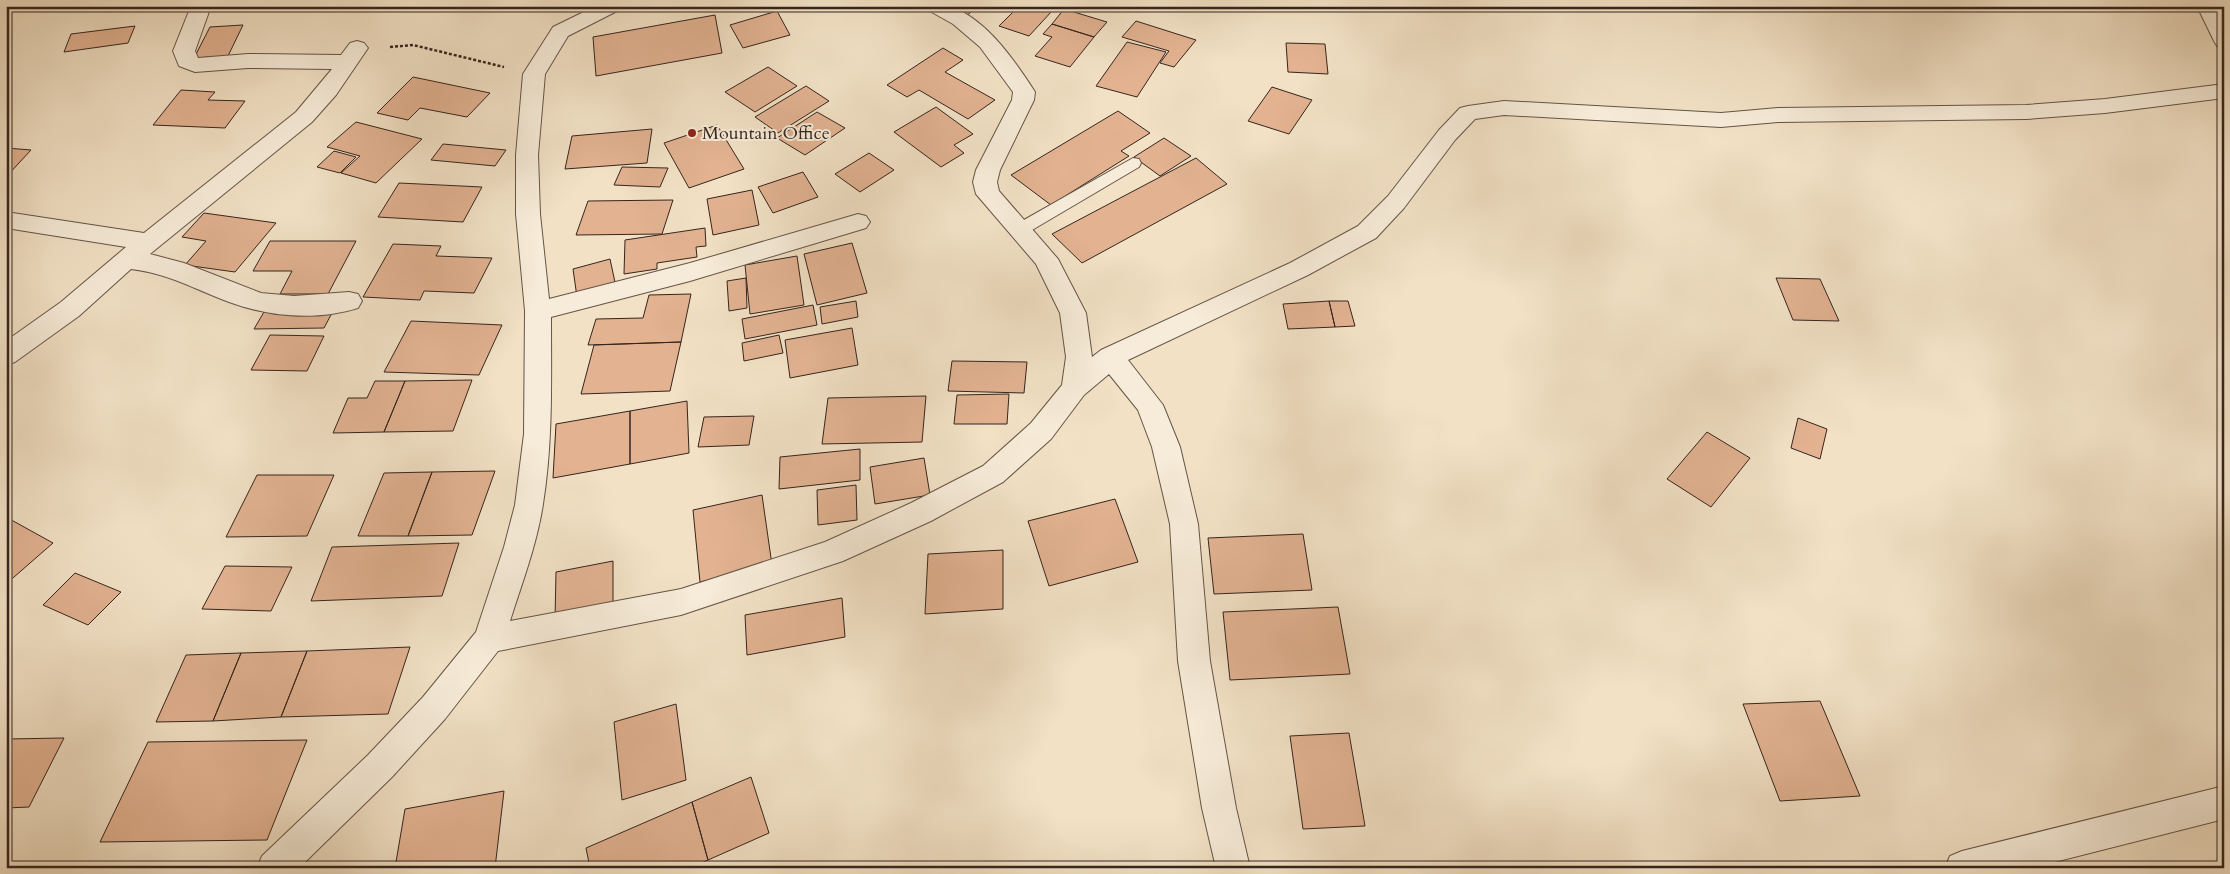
<svg xmlns="http://www.w3.org/2000/svg" width="2230" height="874" font-family="Cardo,serif">
<style>
.building{fill:#e2b291;stroke:#35251e}
.lines{fill:none;stroke-linecap:round;stroke-linejoin:round}
.service-casing{stroke:#645448;stroke-width:2}
.minor-casing{stroke:#645448;stroke-width:2}
.path{stroke:#35251e;stroke-width:2.5;stroke-dasharray:3 2;stroke-linecap:butt}
.service{fill:#f7ecd9;fill-rule:evenodd}
.minor{fill:#f7ecd9;fill-rule:evenodd}
.poi-dot{fill:#8f2418;stroke:#f7ecd9;stroke-width:2}
.labels{text-anchor:middle;dominant-baseline:central;stroke-width:4;stroke-linejoin:round;paint-order:stroke}
.poi-label{font-size:18px;fill:#35251e;stroke:#f7ecd9;text-anchor:start}
</style>
<rect width="100%" height="100%" fill="#f2e1c5"/>
<filter id="stains"><feTurbulence type="fractalNoise" baseFrequency=".004" numOctaves="4"/><feColorMatrix values="0 0 0 0 .2 0 0 0 0 .09 0 0 0 0 .02 0 0 0 .5 -.17"/></filter>
<radialGradient id="worn" r=".72"><stop offset=".6" stop-color="#630" stop-opacity="0"/><stop offset="1" stop-color="#630" stop-opacity=".3"/></radialGradient>
<path class="building" d="M941,6H978L965,17Z
M1019,6H1039L1052,11L1029,36L999,26Z
M1064,9L1107,22L1094,37L1052,24Z
M777,11L790,35L743,48L730,25Z
M715,15L722,53L596,76L593,37Z
M1136,21L1196,40L1174,67L1160,63L1169,51L1122,37Z
M1052,24L1094,37L1070,67L1035,56L1052,37L1043,34Z
M243,25L228,56L194,58L210,27Z
M135,26L128,43L64,52L71,34Z
M1127,42L1166,52L1137,97L1096,86Z
M1286,43L1325,44L1328,74L1288,72Z
M943,48L963,60L945,72L995,100L968,119L919,90L907,97L887,85Z
M768,67L797,86L755,112L725,92Z
M413,77L490,93L467,117L420,108L408,120L377,113Z
M806,86L829,101L778,133L755,117Z
M1272,87L1312,100L1289,134L1248,121Z
M181,90L215,92L208,100L245,101L225,128L153,125Z
M936,107L973,134L954,145L964,153L941,167L894,132Z
M1118,111L1150,133L1121,151L1129,156L1051,205L1011,175Z
M817,112L845,128L805,155L777,138Z
M356,122L422,139L376,183L341,173L360,156L327,147Z
M717,125L744,169L689,188L664,143Z
M652,129L647,163L565,169L572,136Z
M1164,138L1191,156L1160,176L1134,157Z
M443,144L506,150L495,166L431,160Z
M6,148L31,150L6,177Z
M334,151L356,157L340,173L317,167Z
M869,153L894,170L860,192L835,174Z
M1196,158L1227,184L1082,263L1052,234Z
M622,167L668,168L660,187L614,185Z
M803,172L818,197L773,213L758,187Z
M399,183L482,187L463,222L378,217Z
M752,190L759,225L713,235L707,199Z
M673,200L662,234L576,235L588,201Z
M204,213L276,223L235,272L185,265L206,241L182,237Z
M705,228L706,246L696,247L697,257L657,263V269L624,274L625,240Z
M270,241H356L328,294H280L292,271H253Z
M852,243L867,293L817,305L804,254Z
M393,244L441,246L436,256L492,258L474,293L424,291L420,300L363,297Z
M797,256L804,305L750,314L745,265Z
M610,259L616,287L577,297L573,269Z
M746,278L747,308L729,311L727,281Z
M1776,278L1820,279L1839,321L1793,320Z
M691,294L681,342L588,345L596,319L643,318L649,295Z
M856,301L858,317L822,324L820,307Z
M1329,301H1348L1355,326L1335,327Z
M1329,301L1335,327L1288,329L1283,304Z
M813,305L817,325L745,339L742,319Z
M333,311L324,328L254,329L264,312Z
M411,321L502,325L479,375L384,372Z
M852,328L858,365L790,378L785,340Z
M270,335L324,336L307,371L251,370Z
M779,335L783,353L744,361L742,343Z
M681,342L670,391L581,394L594,345Z
M952,361L1027,362L1024,393L948,391Z
M472,380L453,431L384,432L405,381Z
M375,381H405L384,432L333,433L348,398H367Z
M1009,394L1007,424H954L957,395Z
M926,396L922,442L822,444L828,398Z
M687,401L689,453L630,464V411Z
M630,411V464L553,478L556,424Z
M754,416L749,445L698,447L704,417Z
M1798,418L1827,429L1820,459L1791,448Z
M1707,432L1750,458L1711,507L1667,479Z
M860,449V480L779,489L780,457Z
M924,458L930,495L875,504L870,467Z
M495,471L472,535L408,536L432,472Z
M432,472L408,536H358L384,473Z
M257,475H334L307,536L226,537Z
M856,485L857,520L818,525L817,490Z
M762,495L772,565L700,582L693,510Z
M1115,499L1138,562L1049,586L1028,521Z
M6,517L53,543L6,584Z
M1303,534L1312,590L1214,594L1208,538Z
M459,543L442,596L311,601L332,547Z
M1003,550V609L925,614L928,554Z
M613,561V608L555,620L556,572Z
M225,566L292,567L271,611L202,609Z
M75,573L121,592L88,625L43,605Z
M842,598L845,637L747,655L745,615Z
M1338,607L1350,674L1230,680L1223,612Z
M410,647L388,714L281,717L307,651Z
M307,651L281,717L213,721L241,653Z
M241,653L213,721L156,722L186,655Z
M1820,701L1860,796L1780,801L1743,704Z
M676,704L686,780L622,800L614,722Z
M1349,733L1365,826L1303,829L1290,736Z
M64,738L29,807L6,808V739Z
M307,740L267,840L100,842L148,742Z
M751,777L769,833L708,860L692,802Z
M504,791L495,868H395L405,809Z
M692,802L708,860L690,868H590L586,848Z"/>
<g class="lines">
<g class="service-casing">
<path id="service" d="M1133,158L1139,159L1141,163L1139,167L1027,233H1015L1013,229L1015,225Z"/>
</g>
<g class="minor-casing">
<path id="minor" d="M191,6H211L195,51L198,58L248,54L341,55L350,43L357,41L364,43L368,48L336,95L312,122L150,254L184,263L261,293L294,296L349,292L358,294L362,301L358,308C316,321 270,317 229,302C194,289 170,274 131,269L79,316L15,362L6,365V341L61,302L126,247L6,228V212L144,233L296,112L332,69L248,68L195,72L179,66L173,51Z
M596,6H622L619,10L568,36L545,74L538,155L540,214L549,299L690,263L858,214L866,216L870,222L866,228L690,281L551,317C551,380 553,442 543,504C537,544 522,583 510,621L681,589L825,542L911,503L983,466L1031,423L1062,385L1066,357L1060,313L1036,264L976,194L973,182L976,170L1012,100L1013,92L980,47L953,24L928,10L925,6C933,6 945,4 952,7C988,21 1015,61 1035,92L1034,100L1000,170L997,182L999,191L1058,259L1086,313L1092,357L1101,350L1290,263L1358,226L1388,196L1439,130L1460,108L1468,106L1504,101L1721,113L1778,108L2026,105L2105,99L2224,84V98L2105,113L2026,119L1778,122L1721,127L1504,115L1475,119L1455,140L1404,208L1376,238L1308,275L1128,360L1163,405L1180,447L1198,524L1210,661L1236,808L1250,868H1216L1202,808L1178,661L1170,524L1152,447L1138,410L1109,374L1084,395L1051,439L1003,482L931,521L843,561L681,615L498,651L445,719L392,777L299,868H257L262,856L368,755L423,697L476,632L504,547L515,505L524,434L525,311L516,214V155L523,74L553,27Z
M2197,6H2217L2224,19V47L2217,46L2214,41Z
M2224,786V819L2031,868H1945L1950,856L1962,851Z"/>
</g>
<path class="path" d="M390,47L413,45L504,67"/>
<use href="#service" class="service"/>
<use href="#minor" class="minor"/>
</g>
<circle class="poi-dot" cx="692" cy="133" r="5"/>
<g class="labels">
<g class="poi-label">
<text x="702" y="133">Mountain Office</text>
</g>
</g>
<rect width="2230" height="874" fill="none" stroke="#f2e1c5" stroke-width="25"/>
<rect x="8" y="8" width="2215" height="859" fill="none" stroke="#35251e" stroke-width="2.5"/>
<rect x="12" y="12" width="2205" height="849" fill="none" stroke="#35251e"/>
<rect width="100%" height="100%" filter="url(#stains)"/>
<rect width="100%" height="100%" fill="url(#worn)"/>
</svg>
